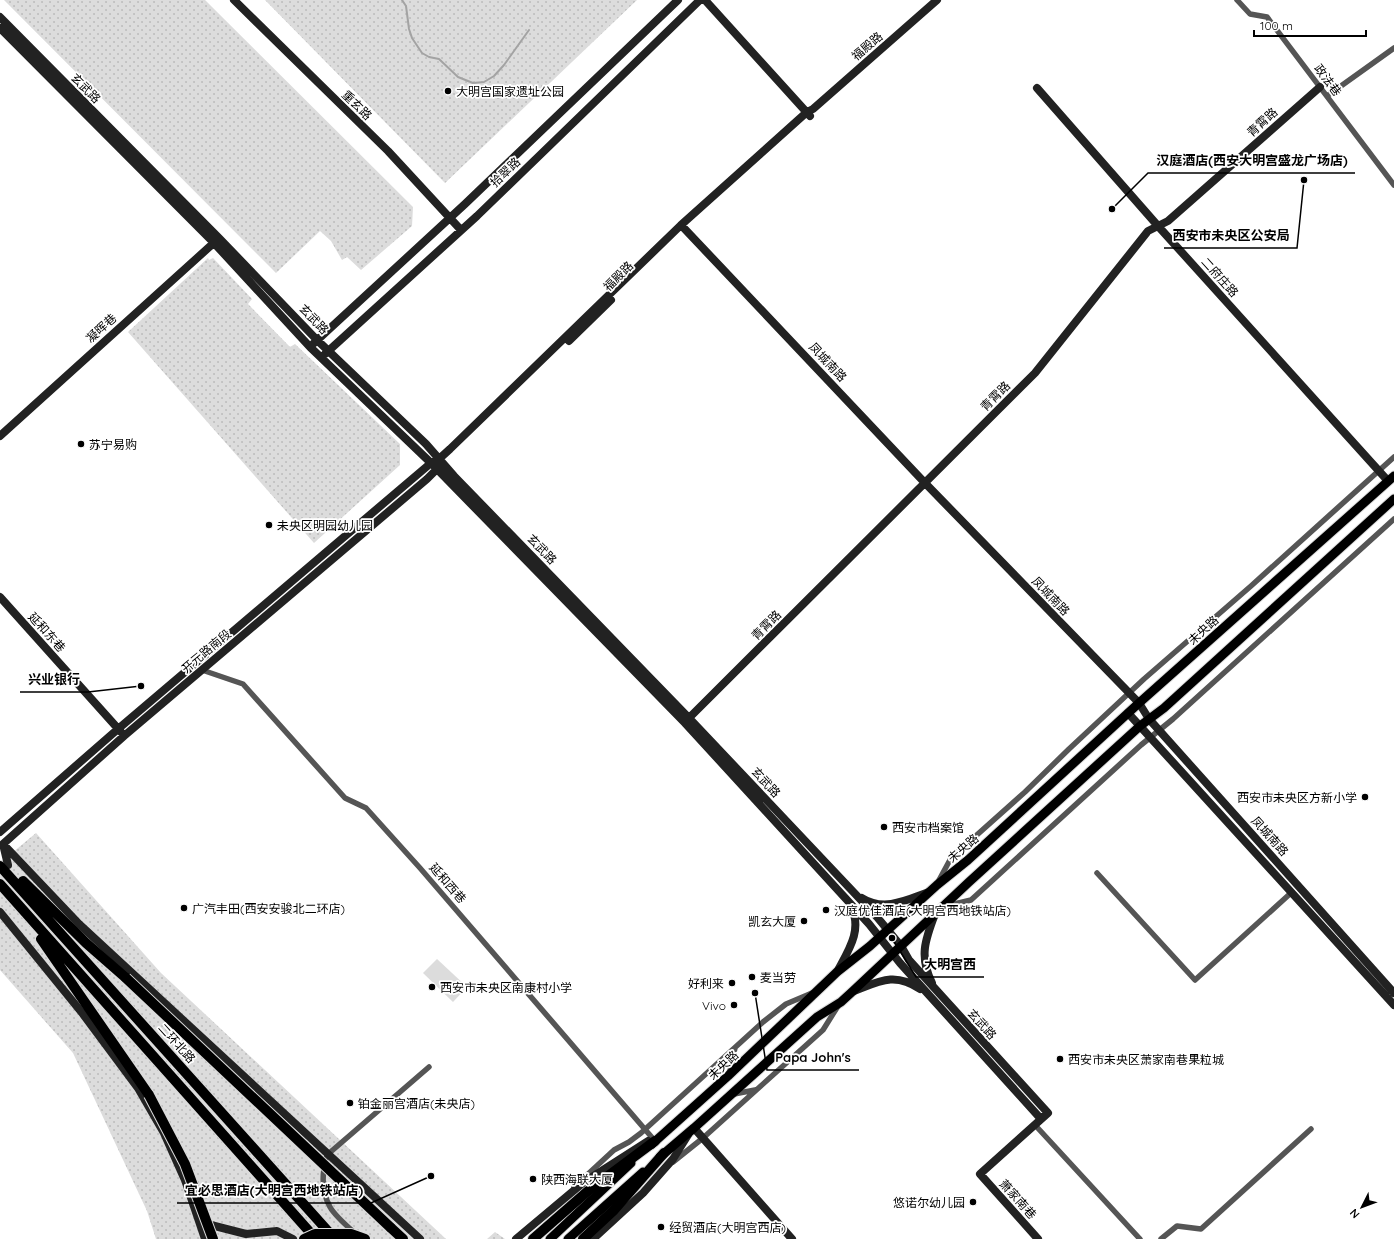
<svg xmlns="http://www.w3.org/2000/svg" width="1394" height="1239" font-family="Quicksand,'Noto Sans SC',sans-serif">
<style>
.green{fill:url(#green-dots)}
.pitch{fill:#dcdcdc}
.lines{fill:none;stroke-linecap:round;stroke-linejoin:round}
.stream{stroke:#a3a3a3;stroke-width:2}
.primary-casing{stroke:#dbdbdb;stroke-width:11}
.highway-casing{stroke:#dbdbdb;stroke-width:12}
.street{stroke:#555;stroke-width:5.5}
.secondary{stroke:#222;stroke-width:8}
.primary{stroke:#000;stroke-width:9}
.highway{stroke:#000;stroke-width:10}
.highway-bridge-casing{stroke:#dbdbdb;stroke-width:12;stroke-linecap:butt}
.highway-bridge{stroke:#000;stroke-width:10}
.poi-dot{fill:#000;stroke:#fff;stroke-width:1.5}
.labels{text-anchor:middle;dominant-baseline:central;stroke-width:3.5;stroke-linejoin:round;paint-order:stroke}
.street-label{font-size:12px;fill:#000;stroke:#fff}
.poi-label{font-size:12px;fill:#000;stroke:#fff;text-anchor:start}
.leader{fill:none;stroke:#000;stroke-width:1.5}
.callout-dot{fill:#000;stroke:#fff;stroke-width:1.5}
.callout-label{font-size:13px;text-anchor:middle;font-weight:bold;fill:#000;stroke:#fff;stroke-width:3.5;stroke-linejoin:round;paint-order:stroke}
</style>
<defs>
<pattern id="green-dots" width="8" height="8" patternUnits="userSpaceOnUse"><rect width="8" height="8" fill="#dcdcdc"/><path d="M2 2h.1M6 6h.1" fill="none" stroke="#bbb" stroke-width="1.8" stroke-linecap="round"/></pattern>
</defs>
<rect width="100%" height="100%" fill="#fff"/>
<path class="green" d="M4,0H205L413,207L412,226L361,270L347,257L342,260L331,241L320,231L276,273Z
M265,0H637L445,183Z
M208,258L209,260L213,258L252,299L248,304L290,347L295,344L400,444V465L314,543L128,332Z
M36,833L161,973L446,1239H156L147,1211L73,1053L0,970V863Z
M495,1232L505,1239H487Z"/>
<path class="pitch" d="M437,959L467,987L453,1002L423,973Z"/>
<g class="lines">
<path class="stream" d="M402,0L406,6L409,29L412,38L422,53L429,57L439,59L458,77L473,83L484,82L494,76L504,65L529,30"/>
<g class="primary-casing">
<path id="primary" d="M651,1145L728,1076L837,972L870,946L937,885L968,860L1139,703L1394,476
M660,1157L694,1128L817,1017L841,1002L853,991L969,882L1140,726L1164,708L1394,499
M550,1239L631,1163
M568,1239L643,1172"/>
</g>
<g class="highway-casing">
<path id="highway" d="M0,866L335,1239
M23,881L86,943L126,978
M0,884L316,1239
M41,939L149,1095
M390,1227L403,1239
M533,1239L588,1191L655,1141
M583,1239L614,1210L664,1153"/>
</g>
<path class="street" d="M1237,0L1250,14L1267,17L1394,185
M1327,96L1394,48
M202,670L243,684L345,798L366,808L420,868L655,1141
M1097,873L1195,980L1292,892
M938,882L951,858L1025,792L1069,749L1144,679L1251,586L1394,457
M946,906L971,900L1141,745L1173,719L1394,519
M729,1075L735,1048
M734,1094L755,1090
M1035,1125L1140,1239
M673,1162L703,1138L823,1030L838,1006
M574,1187L614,1150L629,1142L641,1133L763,1022L786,1004L812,993
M356,1234C348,1227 335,1216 330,1207C321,1191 322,1172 327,1155L429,1067
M1161,1239L1177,1226L1201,1229L1311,1129"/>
<path class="secondary" d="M234,0L388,151L461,230
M705,0L810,116
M0,17L219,238L317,340L426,444L454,476L689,718L877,917L901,946L909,960L1048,1113L980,1174L1038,1239
M0,28L214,243L310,347L431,463L685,723L869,924L900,963L1041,1119
M1037,88L1158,226L1388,481
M681,225L925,483L1139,703L1149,719L1394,993
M569,341L611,300
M313,344L465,204L678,0
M325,354L477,216L700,0
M0,436L217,240
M0,597L121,732
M1128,713L1394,1005
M686,721L1035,373L1148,231L1168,221L1320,87
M0,832L118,729L431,463L439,459L450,449L681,225L807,112L813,109L937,0
M4,845L79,924L420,1239
M8,865L3,844L124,736L427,479L439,467
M862,898C884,912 907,900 929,892
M0,912L83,1014L138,1088L164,1133L185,1180L205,1239
M837,972C848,951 863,930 851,907
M932,983C919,957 925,940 935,914
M854,991C880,981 895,972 920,989
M694,1128L792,1239
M203,1223L246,1234L277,1231L293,1239
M516,1239L584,1182L648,1141
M593,1239L643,1193L673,1159L688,1135"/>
<use href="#primary" class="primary"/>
<use href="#highway" class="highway"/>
<g class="highway-bridge-casing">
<path id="highway-bridge" d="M126,978L390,1227
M149,1095L185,1164L213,1239
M304,1239L315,1234H351L365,1239"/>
</g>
<use href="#highway-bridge" class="highway-bridge"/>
</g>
<g class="poi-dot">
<circle cx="448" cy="91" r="4"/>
<circle cx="81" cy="444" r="4"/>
<circle cx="269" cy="525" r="4"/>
<circle cx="1365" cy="797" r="4"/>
<circle cx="884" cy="827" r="4"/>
<circle cx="184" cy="908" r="4"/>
<circle cx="826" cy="910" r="4"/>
<circle cx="804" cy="921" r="4"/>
<circle cx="752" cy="977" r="4"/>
<circle cx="732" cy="983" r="4"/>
<circle cx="432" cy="987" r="4"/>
<circle cx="734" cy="1005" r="4"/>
<circle cx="1060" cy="1059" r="4"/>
<circle cx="350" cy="1103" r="4"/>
<circle cx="533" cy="1179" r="4"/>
<circle cx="973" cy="1202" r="4"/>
<circle cx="661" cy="1227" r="4"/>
</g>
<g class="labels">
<g class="street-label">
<text transform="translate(867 46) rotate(-41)">福殿路</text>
<text transform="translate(1328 80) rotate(53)">政法巷</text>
<text transform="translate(86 88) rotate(45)">玄武路</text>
<text transform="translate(357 105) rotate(44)">重玄路</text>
<text transform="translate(1262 122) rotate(-42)">青霄路</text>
<text transform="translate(505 172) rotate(-44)">拾翠路</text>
<text transform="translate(618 276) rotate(-45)">福殿路</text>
<text transform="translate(1220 277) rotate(48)">二府庄路</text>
<text transform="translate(314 319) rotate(46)">玄武路</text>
<text transform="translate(101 328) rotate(-42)">凝晖巷</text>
<text transform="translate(828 362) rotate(47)">凤城南路</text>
<text transform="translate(995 396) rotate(-45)">青霄路</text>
<text transform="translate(542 549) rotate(46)">玄武路</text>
<text transform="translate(1051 596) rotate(46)">凤城南路</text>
<text transform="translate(766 625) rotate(-45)">青霄路</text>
<text transform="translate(1203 630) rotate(-42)">未央路</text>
<text transform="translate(47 632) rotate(48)">延和东巷</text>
<text transform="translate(206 651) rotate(-40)">开元路南段</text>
<text transform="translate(766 782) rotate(47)">玄武路</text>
<text transform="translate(1270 836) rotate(48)">凤城南路</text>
<text transform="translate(963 848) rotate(-41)">未央路</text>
<text transform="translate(448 883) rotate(49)">延和西巷</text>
<text transform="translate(982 1024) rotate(48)">玄武路</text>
<text transform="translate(177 1043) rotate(48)">二环北路</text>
<text transform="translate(723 1065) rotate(-43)">未央路</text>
<text transform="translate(1018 1199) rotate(48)">萧家南巷</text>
</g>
<g class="poi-label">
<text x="456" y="91">大明宫国家遗址公园</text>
<text x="89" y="444">苏宁易购</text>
<text x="277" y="525">未央区明园幼儿园</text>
<text x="1357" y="797" text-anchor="end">西安市未央区方新小学</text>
<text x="892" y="827">西安市档案馆</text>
<text x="192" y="908">广汽丰田(西安安骏北二环店)</text>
<text x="834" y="910">汉庭优佳酒店(大明宫西地铁站店)</text>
<text x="796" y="921" text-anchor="end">凯玄大厦</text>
<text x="760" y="977">麦当劳</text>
<text x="724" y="983" text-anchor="end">好利来</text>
<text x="440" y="987">西安市未央区南康村小学</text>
<text x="726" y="1005" text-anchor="end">Vivo</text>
<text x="1068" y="1059">西安市未央区萧家南巷果粒城</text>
<text x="358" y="1103">铂金丽宫酒店(未央店)</text>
<text x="541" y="1179">陕西海联大厦</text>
<text x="965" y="1202" text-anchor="end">悠诺尔幼儿园</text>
<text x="669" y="1227">经贸酒店(大明宫西店)</text>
</g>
</g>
<path class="leader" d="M1112 209L1148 173H1355M1304 180L1297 248H1164M141 686L88 692H20M892 938L916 977H984M755 993L767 1070H859M431 1176L371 1203H177"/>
<g class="callout-dot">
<circle cx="1112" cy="209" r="4"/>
<circle cx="1304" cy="180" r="4"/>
<circle cx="141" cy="686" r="4"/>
<circle cx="892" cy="938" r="4"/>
<circle cx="755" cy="993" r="4"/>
<circle cx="431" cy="1176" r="4"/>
</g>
<g class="callout-label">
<text x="1252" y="165">汉庭酒店(西安大明宫盛龙广场店)</text>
<text x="1231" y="240">西安市未央区公安局</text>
<text x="54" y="684">兴业银行</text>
<text x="950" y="969">大明宫西</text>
<text x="813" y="1062">Papa John's</text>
<text x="274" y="1195">宜必思酒店(大明宫西地铁站店)</text>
</g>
<g transform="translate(1362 1207) rotate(228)" stroke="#ffffff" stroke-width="3" paint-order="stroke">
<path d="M0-3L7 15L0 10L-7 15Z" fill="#000000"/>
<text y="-6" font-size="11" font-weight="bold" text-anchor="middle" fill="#000000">N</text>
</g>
<path d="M1254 30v6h112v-6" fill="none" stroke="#000000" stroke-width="2"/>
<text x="1260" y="30" font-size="12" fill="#000000" stroke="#ffffff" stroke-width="3" paint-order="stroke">100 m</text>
</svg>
